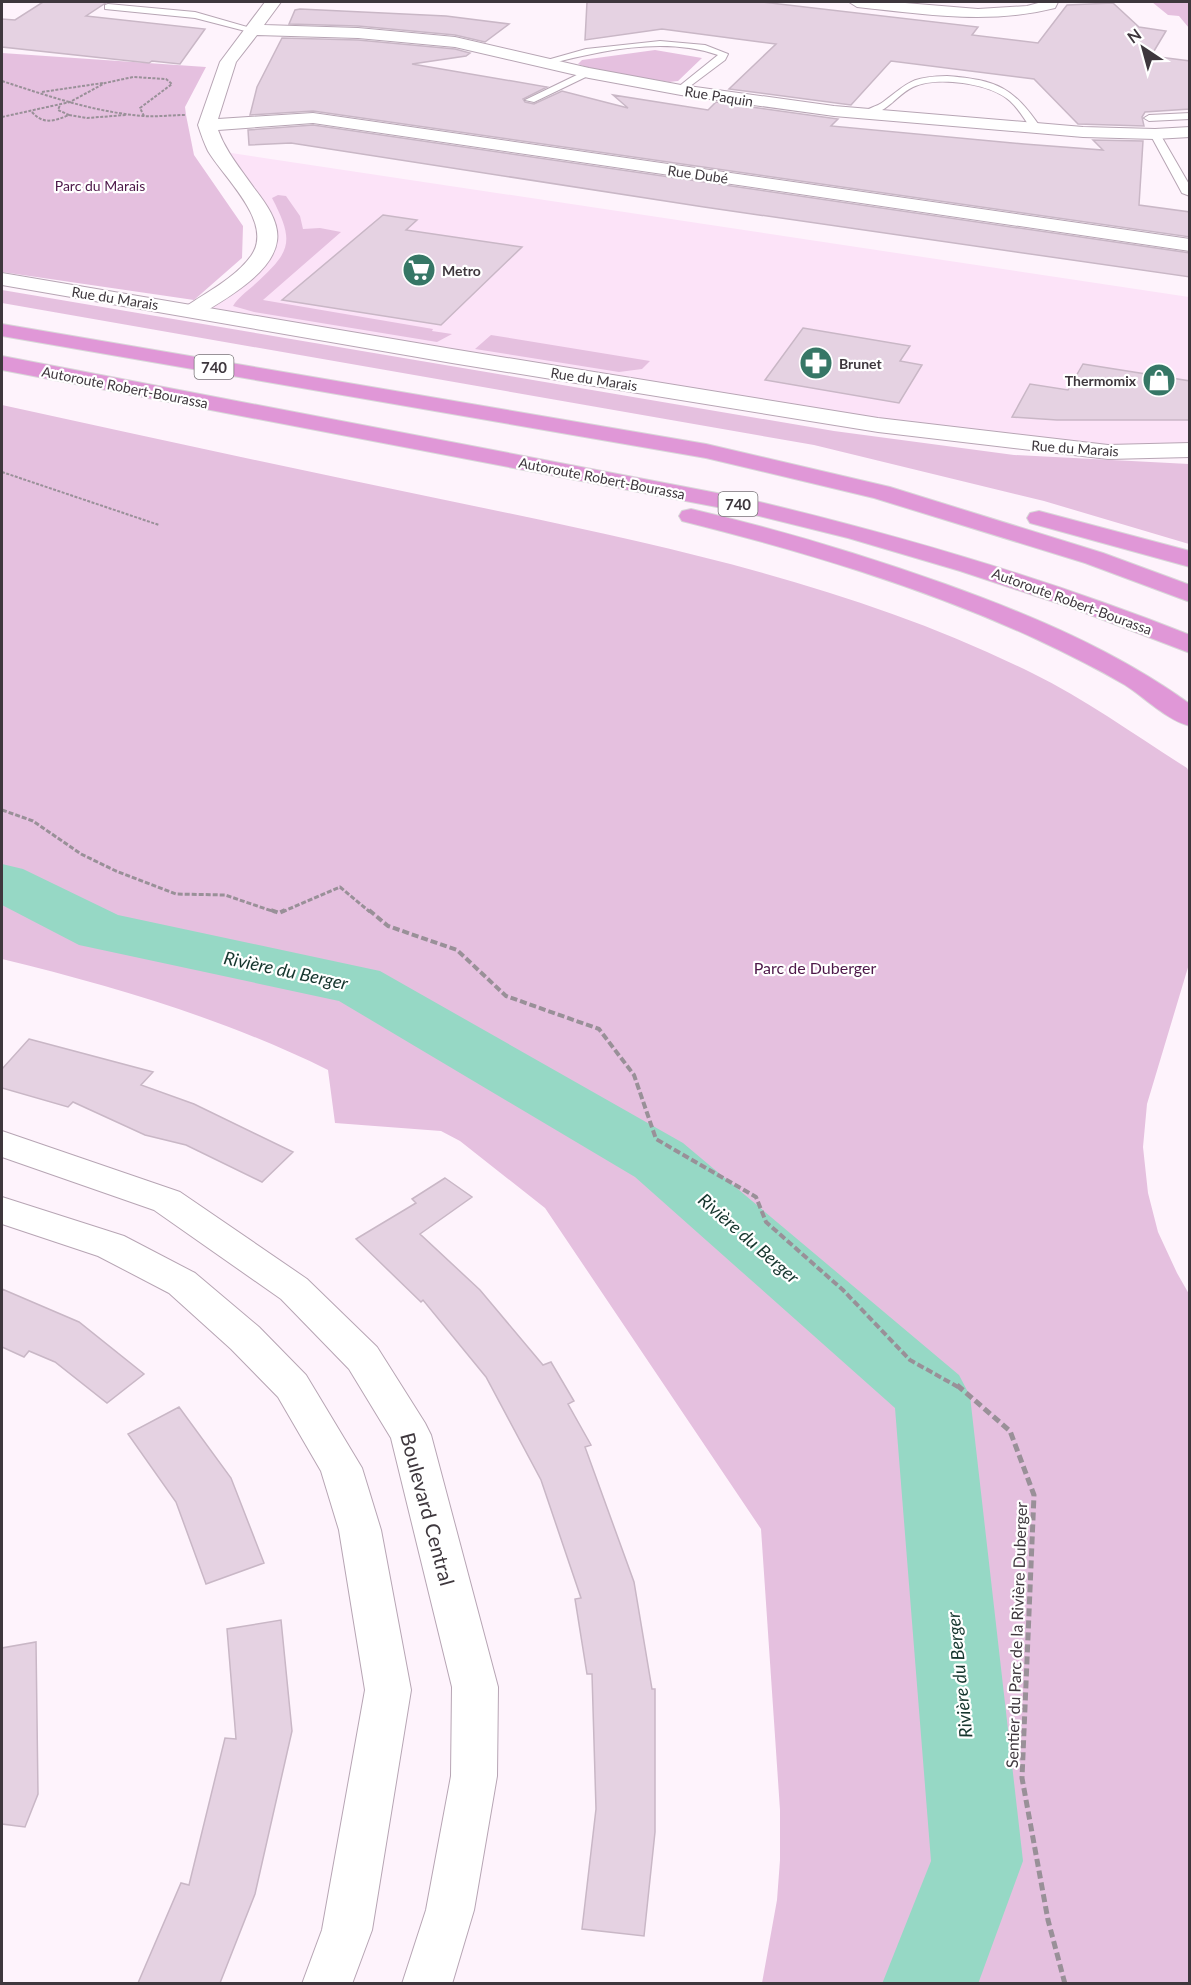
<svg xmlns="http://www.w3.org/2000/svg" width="1191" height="1985" font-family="Lato,sans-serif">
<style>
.built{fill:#fce3f8}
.green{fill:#e5c0df}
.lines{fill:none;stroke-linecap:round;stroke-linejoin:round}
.river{fill:#96d8c5;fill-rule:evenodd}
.building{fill:#e5d2e2;stroke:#c9b7c6;stroke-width:1.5}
.service-casing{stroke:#b7a5b4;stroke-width:2}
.minor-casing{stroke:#b7a5b4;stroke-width:2}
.tertiary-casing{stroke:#b7a5b4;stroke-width:2}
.motorway-casing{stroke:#d8d7d8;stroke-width:2}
.path-far3{stroke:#999098;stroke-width:2;stroke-dasharray:3 1.5;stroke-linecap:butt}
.path-far2{stroke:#999098;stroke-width:3;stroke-dasharray:5 2;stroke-linecap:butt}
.path-far1{stroke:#999098;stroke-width:4;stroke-dasharray:7 3;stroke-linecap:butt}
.path{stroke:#999098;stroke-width:5;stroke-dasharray:8 4;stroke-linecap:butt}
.service{fill:#fff;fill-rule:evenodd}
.minor{fill:#fff;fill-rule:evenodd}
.tertiary{fill:#fff;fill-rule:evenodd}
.motorway{fill:#e097d7;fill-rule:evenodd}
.labels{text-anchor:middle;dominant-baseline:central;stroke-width:4.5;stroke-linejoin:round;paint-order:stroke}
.far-street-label{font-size:14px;fill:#3e373d;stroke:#fff}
.far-park-label{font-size:14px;fill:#4d1849;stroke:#fff}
.far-poi-label{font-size:14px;font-weight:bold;fill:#3e373d;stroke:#fff;text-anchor:start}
.shield{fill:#fff;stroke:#787377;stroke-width:1.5}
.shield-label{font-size:15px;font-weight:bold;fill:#3e373d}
.park-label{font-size:16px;fill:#4d1849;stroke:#fff}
.street-label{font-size:16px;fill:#3e373d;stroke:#fff}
.water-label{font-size:18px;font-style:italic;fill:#15352d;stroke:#fff}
.near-street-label{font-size:20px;fill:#3e373d;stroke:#fff}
</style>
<rect width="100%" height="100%" fill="#fef3fc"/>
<path class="built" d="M218,151L1189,297V450L1045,446L192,311L218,294L268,242Z"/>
<path class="green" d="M1152,2H1189V28L1179,16L1168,15Z
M655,50L702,58L678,81L669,82L595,70L578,64L582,60Z
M2,53L206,67L185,107L186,115L194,155L243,226L242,258L194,300L2,272Z
M278,195L286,196L300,216L303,229L320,228L341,232L263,300L433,329L432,331L452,334L437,342L254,312L233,306C238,298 246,292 253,286C290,252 296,244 272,198Z
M2,290L834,431L1014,455L1189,464V544L1044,501L814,445L2,303Z
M491,335L650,361L642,369L619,372L475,349Z
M2,405C151,438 300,470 450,501C647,542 851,583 1032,673C1087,700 1136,736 1187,768L1190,774L1189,964L1147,1104L1143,1147L1148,1193L1158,1232L1177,1273L1189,1294V1983H762L777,1900L780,1860V1810L761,1529L545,1208L460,1141L441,1131L335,1123L328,1070C225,1019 113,986 2,959Z"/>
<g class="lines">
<path class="river" d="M2,864L23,869L118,915L380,971L683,1143L959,1375L970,1396L1023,1861L978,1984H882L931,1861L895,1408L635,1177L339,1001L79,945L2,905Z"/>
</g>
<path class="building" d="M43,2H107L86,16L205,29L180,64L152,61L149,63L2,47V19L15,20Z
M587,2H762L978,27L972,35L1038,43L1067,5L1113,3L1139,27L1166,31L1151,56L1190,61V109L1145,112L1142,117L1144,126L1078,124L1034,79L891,61L851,105L729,89L776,44L662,29L585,40Z
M300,9L446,16L509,24L485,42L455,35L358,26L289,24L295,10Z
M282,38L358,40L455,49L470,53L466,56L412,64L547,87L523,99L525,102L534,104L562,91L628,108L613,95L708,110L716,102L838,119L831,126L1024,144L1103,150L1093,140L1143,141L1139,205L1190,212V237L313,111L250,115L257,87Z
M313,125L1190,253V277L704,207L291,143L249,145L248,130Z
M383,215L417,220L406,230L522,247L441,325L282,300Z
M803,328L910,346L900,361L922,365L899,403L765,380Z
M1083,364L1190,381V420H1057L1012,417L1030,384L1068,390Z
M29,1039L153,1072L141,1085L194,1104L293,1152L262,1182L186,1145L145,1135L73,1102L68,1107L2,1088V1069Z
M445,1178L472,1197L420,1234L480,1290L543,1365L551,1362L574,1401L568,1404L591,1445L585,1447L634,1582L652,1689H655V1832L644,1936L582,1929L596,1809L592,1674H587L575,1599L581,1598L541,1480L486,1377L423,1300L421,1302L356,1239L416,1203L412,1199Z
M2,1289L79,1322L144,1374L107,1403L55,1362L29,1351L24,1357L2,1347Z
M179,1407L231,1478L264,1563L206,1584L176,1502L128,1434Z
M281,1620L292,1731L255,1894L220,1983H138L181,1883L189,1885L225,1738L236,1739L227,1629Z
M36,1642L38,1794L25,1827L2,1824V1648Z"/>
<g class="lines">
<g class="service-casing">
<path id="service" d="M108,4L195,12L258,30L253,33L195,18L105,9V5Z
M660,41L705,45L728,54L725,60L681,93L677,92V88L718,55C663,36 600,51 545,65L540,62L586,49Z
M585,71L594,73L534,102L525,100Z
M947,76C997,80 1013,87 1041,128L1040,130H1032C1025,120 1019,109 1010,101C990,83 937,76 913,87C895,96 891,110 867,116L862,113C868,108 876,107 883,102C910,82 910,77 947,76Z
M1190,113V119L1149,121L1144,118L1149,115Z
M1155,131L1160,134L1190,186V196L1182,193L1150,134Z"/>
</g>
<g class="minor-casing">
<path id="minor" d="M265,2H281L264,25L358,28L455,37L589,68L681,85L834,106L1083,127L1155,129L1190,127V137L1155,139L1083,137L834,116L681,95L589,78L455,47L358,38L257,35L236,62L218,119L313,113L1190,239V251L313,123L218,130C226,152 240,168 254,188C265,202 280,222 277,241C273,273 224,300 199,315L192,317L185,315L181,311L185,307C207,292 235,278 251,256C275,223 224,178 208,151C204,143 201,134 198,125L220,62Z
M849,2H893L978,9L1027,6L1042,2H1058L1055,8C988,25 924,14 857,7Z"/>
</g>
<g class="tertiary-casing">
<path id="tertiary" d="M2,273L452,349L878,418L1108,445L1190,443V457L1108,459L878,432L452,363L2,285Z
M2,1131L180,1192L307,1279L377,1347L425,1423L431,1435L498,1687L497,1776L474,1910L452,1984H402L426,1910L451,1776L452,1687L391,1438L349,1369L281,1299L154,1210L2,1157Z
M2,1197L124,1236L195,1273L259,1327L306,1375L362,1468L381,1530L411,1690L372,1930L352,1984H302L322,1930L365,1690L339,1530L321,1471L278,1397L231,1349L169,1293L98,1256L2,1224Z"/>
</g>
<g class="motorway-casing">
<path id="motorway" d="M2,324L706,444L890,487L1103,553L1190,585V602L1085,563L874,498L706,458L2,336Z
M2,356L743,498C895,534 1044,577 1190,635V653L1072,608L960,571L848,538L743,512L2,370Z
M691,509C777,529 861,554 945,584C1031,615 1115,650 1190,704V726C1168,721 1144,697 1125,685C1096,668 1066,653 1036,639C923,587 802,551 682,521L679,516L682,511Z
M1039,511L1190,551V567L1030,523L1027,518L1030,513Z"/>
</g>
<path class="path-far3" d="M2,81C48,96 94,112 143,116C157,117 171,115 185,115
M42,92L103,83
M32,112C43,125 55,121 69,115L58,110L60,105
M69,115L87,118L126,115
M2,117L70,102L105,83L133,77L166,79L172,84L140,108L144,116
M2,472L159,525"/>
<path class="path-far2" d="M2,810L33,821L81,854L116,871L176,894L225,895L275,912
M282,912L340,887L370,912"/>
<path class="path-far1" d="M271,910L279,913L285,910
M369,910L388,926L457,950L506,996L599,1029L634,1075L656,1139L756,1197L766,1222L843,1290L910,1360L958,1387"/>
<path class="path" d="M957,1385L1010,1431L1034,1495L1022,1778L1048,1920L1065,1984"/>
<use href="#service" class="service"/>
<use href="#minor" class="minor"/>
<use href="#tertiary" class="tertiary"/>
<use href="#motorway" class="motorway"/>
</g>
<defs>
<g id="supermarket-disc" transform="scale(1.725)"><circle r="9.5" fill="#367766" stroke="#fff"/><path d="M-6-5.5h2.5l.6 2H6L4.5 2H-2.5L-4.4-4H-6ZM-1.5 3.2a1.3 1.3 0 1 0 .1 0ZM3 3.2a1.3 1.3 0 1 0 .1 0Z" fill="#fff"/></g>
<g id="pharmacy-disc" transform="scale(1.725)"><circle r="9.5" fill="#367766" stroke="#fff"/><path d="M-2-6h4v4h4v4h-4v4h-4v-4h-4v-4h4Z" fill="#fff"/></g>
<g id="shop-disc" transform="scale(1.725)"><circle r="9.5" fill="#367766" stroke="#fff"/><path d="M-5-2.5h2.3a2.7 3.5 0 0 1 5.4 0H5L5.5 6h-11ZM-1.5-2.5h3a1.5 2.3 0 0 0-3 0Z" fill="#fff"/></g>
</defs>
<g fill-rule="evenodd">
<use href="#supermarket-disc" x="419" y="270"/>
<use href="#pharmacy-disc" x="816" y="363"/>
<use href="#shop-disc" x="1159" y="380"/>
</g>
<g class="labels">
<g class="far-street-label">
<text transform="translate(719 96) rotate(9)">Rue Paquin</text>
<text transform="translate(698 174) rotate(8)">Rue Dubé</text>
<text transform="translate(115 298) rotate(9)">Rue du Marais</text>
<text transform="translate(594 379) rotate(9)">Rue du Marais</text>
<text transform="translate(125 387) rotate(11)">Autoroute Robert-Bourassa</text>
<text transform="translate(1075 448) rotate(4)">Rue du Marais</text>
<text transform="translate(602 478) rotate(11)">Autoroute Robert-Bourassa</text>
<text transform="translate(1072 601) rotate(20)">Autoroute Robert-Bourassa</text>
</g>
<g class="far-park-label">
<text x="100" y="185">Parc du Marais</text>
</g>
<g class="far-poi-label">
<text x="442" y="270">Metro</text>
<text x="839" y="363">Brunet</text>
<text x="1136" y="380" text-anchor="end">Thermomix</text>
</g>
<g class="shield">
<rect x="194.5" y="355" width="39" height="24" rx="4.5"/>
<rect x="718.5" y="492" width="39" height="24" rx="4.5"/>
</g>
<g class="shield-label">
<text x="214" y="367">740</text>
<text x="738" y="504">740</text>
</g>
<g class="park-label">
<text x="815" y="967">Parc de Duberger</text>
</g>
<g class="street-label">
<text transform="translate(1016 1635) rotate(-88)">Sentier du Parc de la Rivière Duberger</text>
</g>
<g class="water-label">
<text transform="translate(286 970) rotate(12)">Rivière du Berger</text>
<text transform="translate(749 1238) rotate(41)">Rivière du Berger</text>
<text transform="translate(959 1675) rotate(-96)">Rivière du Berger</text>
</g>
<g class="near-street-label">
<text transform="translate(428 1509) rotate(75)">Boulevard Central</text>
</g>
</g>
<rect width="1191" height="1985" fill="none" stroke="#3e373d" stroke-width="6"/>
<g transform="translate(1143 48) rotate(324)" stroke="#ffffff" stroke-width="4.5" paint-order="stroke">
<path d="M0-4.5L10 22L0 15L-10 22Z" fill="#3e373d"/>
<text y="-9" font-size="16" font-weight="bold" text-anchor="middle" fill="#3e373d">N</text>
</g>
</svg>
